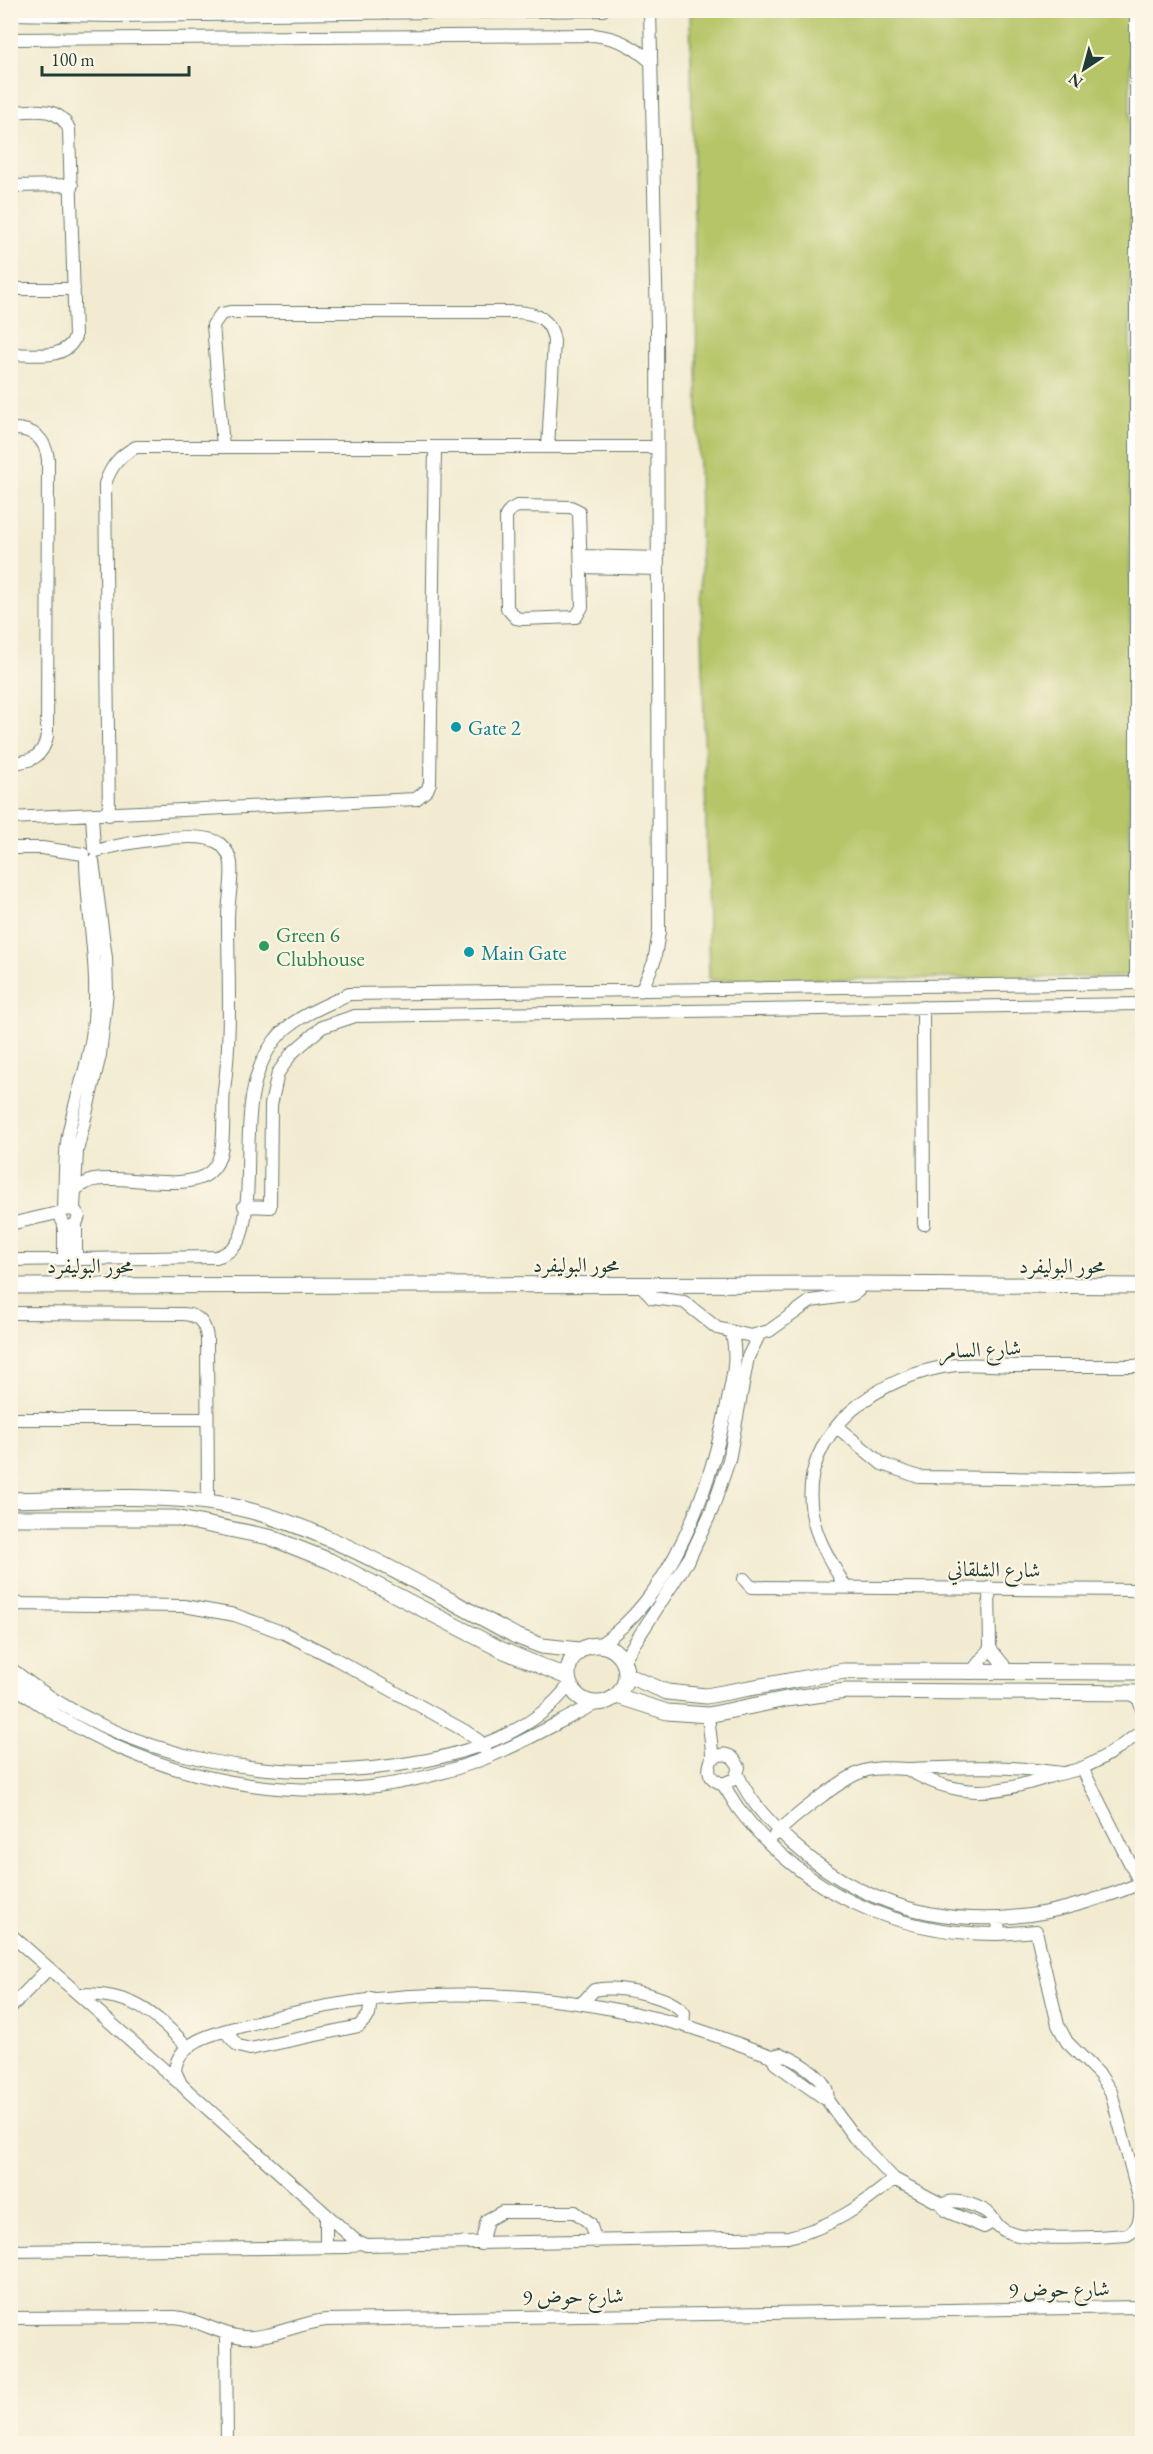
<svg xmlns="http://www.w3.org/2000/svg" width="1153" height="2454" font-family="'EB Garamond',Amiri,serif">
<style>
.green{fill:#b6c567;stroke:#6a814e;stroke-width:1.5}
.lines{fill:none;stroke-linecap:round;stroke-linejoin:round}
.minor-casing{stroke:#697a6b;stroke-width:14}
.tertiary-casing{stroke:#697a6b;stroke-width:17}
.minor{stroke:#fff;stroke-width:12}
.tertiary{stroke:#fff;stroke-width:15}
.culture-dot{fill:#0f9aa8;stroke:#fcf5e5;stroke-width:2}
.leisure-dot{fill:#2e9e5b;stroke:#fcf5e5;stroke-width:2}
.labels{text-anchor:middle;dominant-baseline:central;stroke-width:4.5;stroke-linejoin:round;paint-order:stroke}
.culture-label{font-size:21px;fill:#0d838f;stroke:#fcf5e5;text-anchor:start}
.leisure-label{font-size:21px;fill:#27864d;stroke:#fcf5e5;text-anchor:start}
.street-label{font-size:21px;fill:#1f3d34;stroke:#fcf5e5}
</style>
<rect width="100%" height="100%" fill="#fcf5e5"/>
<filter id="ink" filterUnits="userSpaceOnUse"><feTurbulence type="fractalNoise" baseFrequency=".0167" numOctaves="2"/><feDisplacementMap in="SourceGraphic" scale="12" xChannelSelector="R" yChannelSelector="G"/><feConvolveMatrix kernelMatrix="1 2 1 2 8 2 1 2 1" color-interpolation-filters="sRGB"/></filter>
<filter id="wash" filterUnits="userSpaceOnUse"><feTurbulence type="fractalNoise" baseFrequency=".008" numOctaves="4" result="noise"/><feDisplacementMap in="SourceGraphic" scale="24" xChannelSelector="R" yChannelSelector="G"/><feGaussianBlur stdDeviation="1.35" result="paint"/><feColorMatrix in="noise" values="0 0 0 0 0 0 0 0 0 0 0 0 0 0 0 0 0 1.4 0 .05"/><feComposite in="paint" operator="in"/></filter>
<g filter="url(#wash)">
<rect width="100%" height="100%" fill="#f2ebd1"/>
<path class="green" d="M690,11H1130V977L709,980Z"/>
</g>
<g filter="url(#ink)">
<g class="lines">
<g class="minor-casing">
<path id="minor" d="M10,14L113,16L603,10
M10,39L594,35C617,38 632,45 650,61
M10,112C33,111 58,105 69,129L75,337C66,361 32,354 10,354
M10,186L72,185
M10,289H74
M10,429C32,428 45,437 48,459L47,736C43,758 30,762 10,763
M223,447L213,325L221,314L230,312H516C537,313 551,319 554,341L548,447
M517,506L571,507L579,511L582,607L576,617L522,619L516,618L507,608L506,516L510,510Z
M582,556L658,558
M582,567L658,569
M92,815L94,849
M109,815L105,484C111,466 119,456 136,447H657
M10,818L416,799L427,790L430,783L435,447
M10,848H42L83,854
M1136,983V10
M641,991L654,962L659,932L657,327L650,10
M923,1007L924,1224
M74,1190C80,1187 87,1181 94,1180C124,1174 187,1193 210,1172C229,1156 221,1114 224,1090C232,1033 228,975 228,918C228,900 233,881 231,863C230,856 226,849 220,844C201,828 120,844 96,851
M244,1206L270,1207L271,1105L278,1073L292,1053L322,1027L355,1016L1142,1004
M74,1209L77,1151L100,1055L107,992L106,958L93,861
M64,1210C65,1185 64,1160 68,1136C75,1097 91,1060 94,1020C99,967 87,914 86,861
M10,1224L62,1212
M76,1224V1259
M64,1259V1225L60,1215L64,1210L74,1209L79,1216L76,1224L69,1227L64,1225
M10,1260L216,1257C228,1254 239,1245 242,1232C257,1172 234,1093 275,1040C291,1018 325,1006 349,994L1142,983
M641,1285L652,1298L684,1302L717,1328L751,1336L769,1331L811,1301L852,1295L858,1291V1284
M10,1313L183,1314C199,1315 205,1323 207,1338L208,1502
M10,1419H207
M837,1427L882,1464L919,1477L1075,1479L1142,1477
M744,1579L751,1587L1142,1590
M845,1587C833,1564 816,1540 812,1513C798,1430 883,1373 956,1365C977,1363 999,1366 1020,1366C1061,1366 1102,1366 1142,1366
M10,1604L184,1606L235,1615L284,1633L332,1657L465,1731L479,1741L485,1750
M599,1645C672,1597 710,1488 727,1405C732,1380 738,1359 732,1334
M990,1648L1010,1673
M623,1661L690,1557L712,1510L729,1460L748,1357L759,1335
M10,1668C129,1764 281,1788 428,1760C480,1749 537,1729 569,1685
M971,1673L990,1648L989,1588
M10,1683C141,1784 315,1819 472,1763C515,1748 554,1724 595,1704
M1131,1693L1139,1700L1142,1709
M708,1715C709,1729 712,1743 712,1756C712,1762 707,1767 710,1774C712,1781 719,1781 723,1785C728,1791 733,1801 738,1808C801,1891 895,1935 999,1934
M712,1759C724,1751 733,1754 739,1767L735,1779L722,1784
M1082,1768L1140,1883
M907,1769C958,1799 994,1795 1048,1777C1060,1773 1073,1772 1084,1767C1105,1758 1124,1744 1142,1731
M738,1775C750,1802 770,1823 792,1843C876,1919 980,1935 1087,1902C1105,1896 1125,1891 1142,1882
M775,1835C791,1819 843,1777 864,1771C879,1766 894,1769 910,1769C960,1767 1011,1765 1061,1773
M10,1934L178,2082
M78,1994C133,1993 151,2011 188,2047
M583,2002L594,1990C616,1985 670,1995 684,2013L683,2025
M10,2008L49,1968
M225,2031L238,2046L250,2049L359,2026L369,2015L371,1998
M772,2056L776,2064L827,2100L854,2137L894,2179L943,2205L946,2211L984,2227L992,2222
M827,2100C832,2080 797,2060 781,2054L772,2056C742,2046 712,2033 682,2025C537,1986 390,1983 246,2025C221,2032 177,2039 175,2071L181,2084L189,2092L356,2241L366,2245L788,2237C830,2228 862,2206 894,2179
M943,2205C952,2196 977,2206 987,2212C996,2219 994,2227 1010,2233C1031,2241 1102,2237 1127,2235C1141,2228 1141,2216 1140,2201L1111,2092L1100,2075L1067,2042L1058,2025L1036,1931L999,1934L998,1920
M481,2244L487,2220L502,2212H575L590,2223L596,2242
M326,2247V2214
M10,2251L348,2247L359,2243
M10,2318L175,2317C199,2319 218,2335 243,2337C270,2339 298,2323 326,2320L1142,2307
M226,2334L227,2444"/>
</g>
<g class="tertiary-casing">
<path id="tertiary" d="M10,1286L858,1284L1142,1286
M10,1500C75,1499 143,1494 207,1502C313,1516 422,1587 516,1636L542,1646L579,1650
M10,1518H175L269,1537L330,1561L502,1650L567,1677
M568 1674a29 29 0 1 1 58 0a29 29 0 1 1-58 0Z
M626,1675L667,1692L706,1696L844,1671L1142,1672
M617,1696L667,1712L708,1715L786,1699L846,1691L1142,1693"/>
</g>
<use href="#minor" class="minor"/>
<use href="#tertiary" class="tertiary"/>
</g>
</g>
<g class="culture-dot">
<circle cx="456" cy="727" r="6"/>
<circle cx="469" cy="952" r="6"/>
</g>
<circle class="leisure-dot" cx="264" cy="946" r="6"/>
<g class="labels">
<g class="culture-label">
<text x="468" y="727">Gate 2</text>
<text x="481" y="952">Main Gate</text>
</g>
<g class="leisure-label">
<text x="276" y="934">Green 6<tspan x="276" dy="24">Clubhouse</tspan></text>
</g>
<g class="street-label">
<text x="576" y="1264">محور البوليفرد</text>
<text x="90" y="1265">محور البوليفرد</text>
<text x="1062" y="1265">محور البوليفرد</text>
<text transform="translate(980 1349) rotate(-3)">شارع السامر</text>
<text transform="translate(994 1569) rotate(1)">شارع الشلقاني</text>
<text transform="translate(1059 2289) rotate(-1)">شارع حوض 9</text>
<text transform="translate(573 2296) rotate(-1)">شارع حوض 9</text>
</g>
</g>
<rect width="1153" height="2454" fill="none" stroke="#fcf5e5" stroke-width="36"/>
<g transform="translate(1084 69) rotate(216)" stroke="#fcf5e5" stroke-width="4.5" paint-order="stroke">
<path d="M0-4.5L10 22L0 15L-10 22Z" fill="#1f3d34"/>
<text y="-9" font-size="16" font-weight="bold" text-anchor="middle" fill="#1f3d34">N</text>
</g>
<path d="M42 66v9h147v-9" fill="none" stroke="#1f3d34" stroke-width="3"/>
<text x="51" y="66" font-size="18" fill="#1f3d34" stroke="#fcf5e5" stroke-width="4.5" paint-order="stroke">100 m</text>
</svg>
